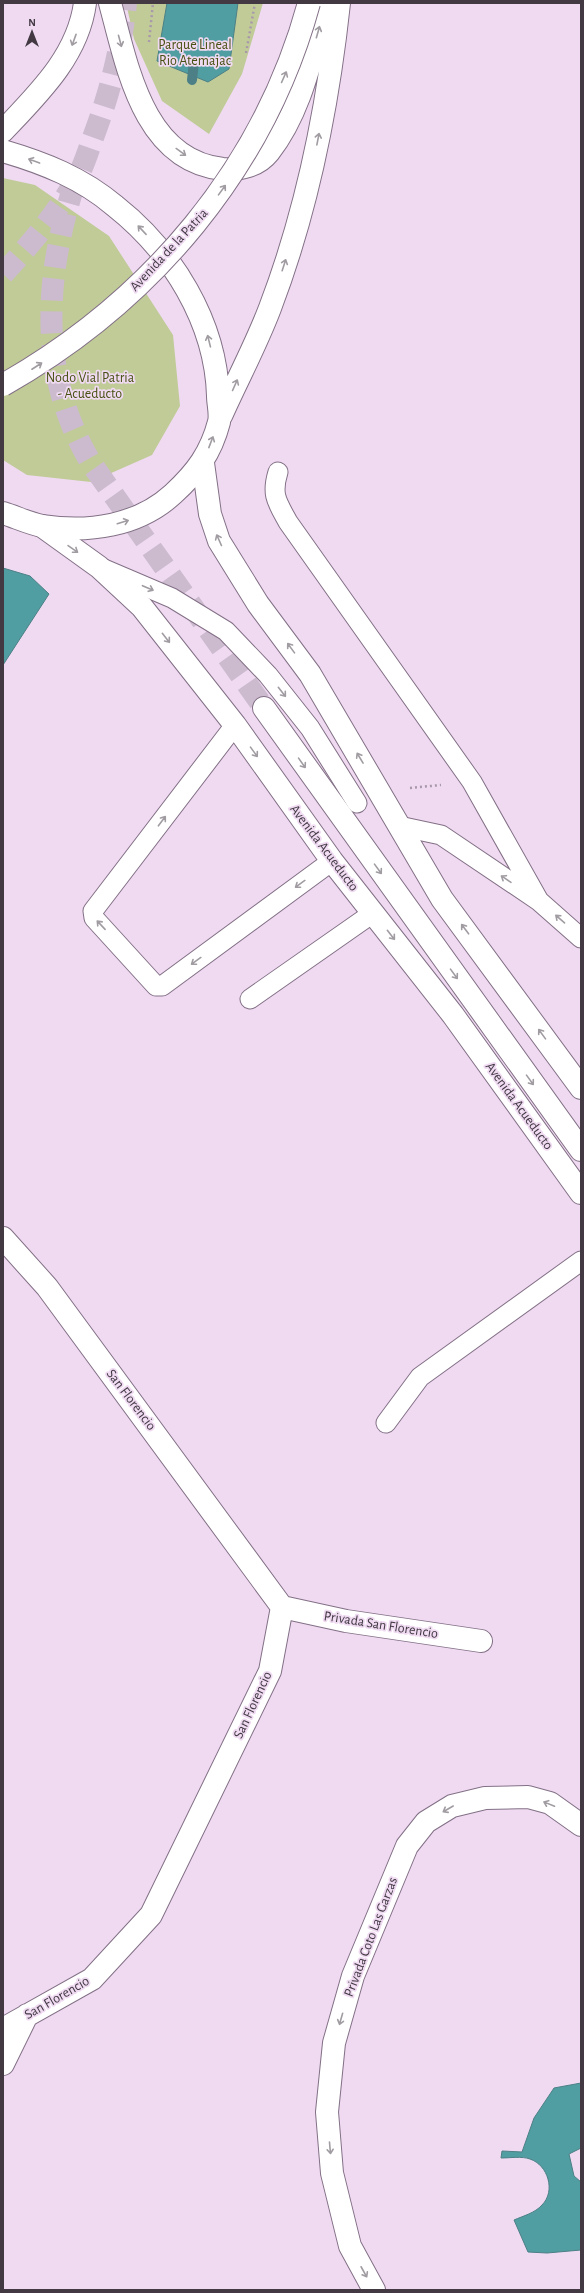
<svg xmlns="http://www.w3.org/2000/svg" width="584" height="2293" font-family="'Alegreya Sans',sans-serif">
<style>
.green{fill:#c0cb98}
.water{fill:#519ea2;stroke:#4c8086}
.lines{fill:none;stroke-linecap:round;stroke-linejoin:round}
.stream{stroke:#4c8086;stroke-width:10}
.primary-tunnel{stroke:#ccbacf;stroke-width:22;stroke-dasharray:22 11;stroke-linecap:butt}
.lane-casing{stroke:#837086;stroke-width:21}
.street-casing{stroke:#837086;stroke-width:24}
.secondary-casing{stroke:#837086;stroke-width:24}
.primary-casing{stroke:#837086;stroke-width:24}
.path{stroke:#a898aa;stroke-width:2.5;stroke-dasharray:2 3;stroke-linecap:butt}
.lane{stroke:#fff;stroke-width:19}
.street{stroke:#fff;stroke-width:22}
.secondary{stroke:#fff;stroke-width:22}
.primary{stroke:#fff;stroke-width:22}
.primary-bridge-casing{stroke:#837086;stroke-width:24;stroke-linecap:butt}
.primary-bridge{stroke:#fff;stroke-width:22}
.oneway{stroke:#a09ca1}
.labels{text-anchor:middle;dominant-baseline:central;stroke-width:3.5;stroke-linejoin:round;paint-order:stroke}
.park-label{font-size:14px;fill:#485112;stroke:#efdaf2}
.street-label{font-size:14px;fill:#423943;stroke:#efdaf2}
</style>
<rect width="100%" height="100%" fill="#efdaf2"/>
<path class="green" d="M126,3H263L242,74L209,134L162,101L134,39Z
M3,178L35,185L109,236L173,335L180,406L152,455L91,482L27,475L3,460Z"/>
<path class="water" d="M167,3H238L229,69L208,82L157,61Z
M3,568L30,576L49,594L3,665Z
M581,2083V2148L569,2154L574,2176L581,2182V2250L547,2253L528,2252L514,2220C523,2216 535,2213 542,2205C556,2191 548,2165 530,2159C522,2156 510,2158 501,2158L502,2151L522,2152L534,2118L554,2088Z"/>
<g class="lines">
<path class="stream" d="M192,80L194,62"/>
<path class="primary-tunnel" d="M75,182C44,278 38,374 91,463L264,708
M3,274C29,246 55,216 74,183C83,169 88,151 94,135C110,92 121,49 126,3"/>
<g class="lane-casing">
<path id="lane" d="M278,472C271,495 277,502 288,522L472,782L539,901
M104,569L172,598L226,631L268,675L310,728L357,803
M235,725L93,911L94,918L156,986H162L332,861
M399,826L441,835L539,901L581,938
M250,999L373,913
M386,1423L420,1377L581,1261"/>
</g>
<g class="street-casing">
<path id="street" d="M3,1238L47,1287L282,1607L270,1671L151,1915L92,1979L3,2029
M282,1607L346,1621L481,1641
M3,2064L27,2015
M374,2290L350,2246L332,2173L327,2112L334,2043L353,1976L407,1846L426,1822L452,1806L485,1798L528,1797L550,1803L581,1825"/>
</g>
<g class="secondary-casing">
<path id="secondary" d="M203,463L210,514L219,541L258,604L310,674L442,899L581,1088
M42,526L99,567L142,607L235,725L332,861L453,1015L581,1193"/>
</g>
<g class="primary-casing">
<path id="primary" d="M110,3C127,65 143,161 223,169C240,170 258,166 269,152C302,110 312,53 327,3
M3,131C38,94 78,56 85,3
M3,151C44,163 82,178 115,206C172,251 216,322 218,396C218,404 221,414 219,422C211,453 196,473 173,494C138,526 89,533 43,526C30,524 16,517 3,513
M221,416C237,380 256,345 270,308C307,211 328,106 339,3
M264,708L581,1150"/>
</g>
<path class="path" d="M149,42L153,3
M246,53L255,3
M410,788L441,785"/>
<use href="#lane" class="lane"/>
<use href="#street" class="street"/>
<use href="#secondary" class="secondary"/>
<use href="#primary" class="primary"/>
<g class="primary-bridge-casing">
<path id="primary-bridge" d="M3,385C151,301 264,168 309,3"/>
</g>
<use href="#primary-bridge" class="primary-bridge"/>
</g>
<defs><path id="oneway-shaft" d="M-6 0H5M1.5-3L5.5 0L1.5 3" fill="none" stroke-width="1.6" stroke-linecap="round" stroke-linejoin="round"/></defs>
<g class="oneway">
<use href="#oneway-shaft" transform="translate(318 32) rotate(-74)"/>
<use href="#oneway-shaft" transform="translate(74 40) rotate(110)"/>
<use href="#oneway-shaft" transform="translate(120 41) rotate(75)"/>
<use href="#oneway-shaft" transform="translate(284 77) rotate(-66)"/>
<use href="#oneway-shaft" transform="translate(318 139) rotate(-79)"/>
<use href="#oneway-shaft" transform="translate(181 152) rotate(36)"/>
<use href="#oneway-shaft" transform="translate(34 161) rotate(-160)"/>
<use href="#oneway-shaft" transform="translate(222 190) rotate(-54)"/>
<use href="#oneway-shaft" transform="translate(142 230) rotate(-133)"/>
<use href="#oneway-shaft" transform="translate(284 265) rotate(-72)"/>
<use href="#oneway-shaft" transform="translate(209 341) rotate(-104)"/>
<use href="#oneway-shaft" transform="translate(37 366) rotate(-33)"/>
<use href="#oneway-shaft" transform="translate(235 385) rotate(-66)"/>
<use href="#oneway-shaft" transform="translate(211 442) rotate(-69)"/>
<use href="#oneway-shaft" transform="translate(123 522) rotate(-17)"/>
<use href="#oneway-shaft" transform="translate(219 540) rotate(-114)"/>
<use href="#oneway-shaft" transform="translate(73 549) rotate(35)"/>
<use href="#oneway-shaft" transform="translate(148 588) rotate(23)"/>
<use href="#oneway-shaft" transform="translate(166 638) rotate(52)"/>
<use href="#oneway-shaft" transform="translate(291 648) rotate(-126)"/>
<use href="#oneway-shaft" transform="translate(282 692) rotate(52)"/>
<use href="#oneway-shaft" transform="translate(254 752) rotate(54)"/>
<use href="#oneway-shaft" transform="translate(360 758) rotate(-121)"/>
<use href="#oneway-shaft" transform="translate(302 763) rotate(55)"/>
<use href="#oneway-shaft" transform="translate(162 821) rotate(-53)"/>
<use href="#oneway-shaft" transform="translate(378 869) rotate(54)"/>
<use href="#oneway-shaft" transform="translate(506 879) rotate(-146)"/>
<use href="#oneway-shaft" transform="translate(300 884) rotate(144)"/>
<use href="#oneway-shaft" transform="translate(560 919) rotate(-139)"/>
<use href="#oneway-shaft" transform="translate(101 925) rotate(-133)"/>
<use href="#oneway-shaft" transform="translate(465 929) rotate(-127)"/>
<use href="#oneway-shaft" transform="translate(391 935) rotate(52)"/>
<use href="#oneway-shaft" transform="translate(196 961) rotate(144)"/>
<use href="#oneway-shaft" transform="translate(454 974) rotate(54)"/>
<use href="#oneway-shaft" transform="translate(542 1034) rotate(-126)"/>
<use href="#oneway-shaft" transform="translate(530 1080) rotate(54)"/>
<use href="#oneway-shaft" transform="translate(549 1804) rotate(-158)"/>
<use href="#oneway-shaft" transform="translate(448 1809) rotate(150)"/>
<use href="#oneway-shaft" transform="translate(341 2019) rotate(106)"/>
<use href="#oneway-shaft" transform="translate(330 2148) rotate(85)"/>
<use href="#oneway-shaft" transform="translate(364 2272) rotate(61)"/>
</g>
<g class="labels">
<g class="park-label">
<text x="195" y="45">Parque Lineal<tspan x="195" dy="16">Rio Atemajac</tspan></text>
<text x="90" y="378">Nodo Vial Patria<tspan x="90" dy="16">- Acueducto</tspan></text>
</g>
<g class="street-label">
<text transform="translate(169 250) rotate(-47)">Avenida de la Patria</text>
<text transform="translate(324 848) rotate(53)">Avenida Acueducto</text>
<text transform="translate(519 1106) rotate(54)">Avenida Acueducto</text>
<text transform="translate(131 1400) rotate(53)">San Florencio</text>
<text transform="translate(381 1625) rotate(9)">Privada San Florencio</text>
<text transform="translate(253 1705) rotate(-65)">San Florencio</text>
<text transform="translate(371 1937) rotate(-69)">Privada Coto Las Garzas</text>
<text transform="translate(57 1998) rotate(-30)">San Florencio</text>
</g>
</g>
<rect width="584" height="2293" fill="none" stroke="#423943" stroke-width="8"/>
<g transform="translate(32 32)" stroke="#efdaf2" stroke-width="3" paint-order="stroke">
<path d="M0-3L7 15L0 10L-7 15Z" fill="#423943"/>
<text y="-6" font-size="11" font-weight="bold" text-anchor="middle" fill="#423943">N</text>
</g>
</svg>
